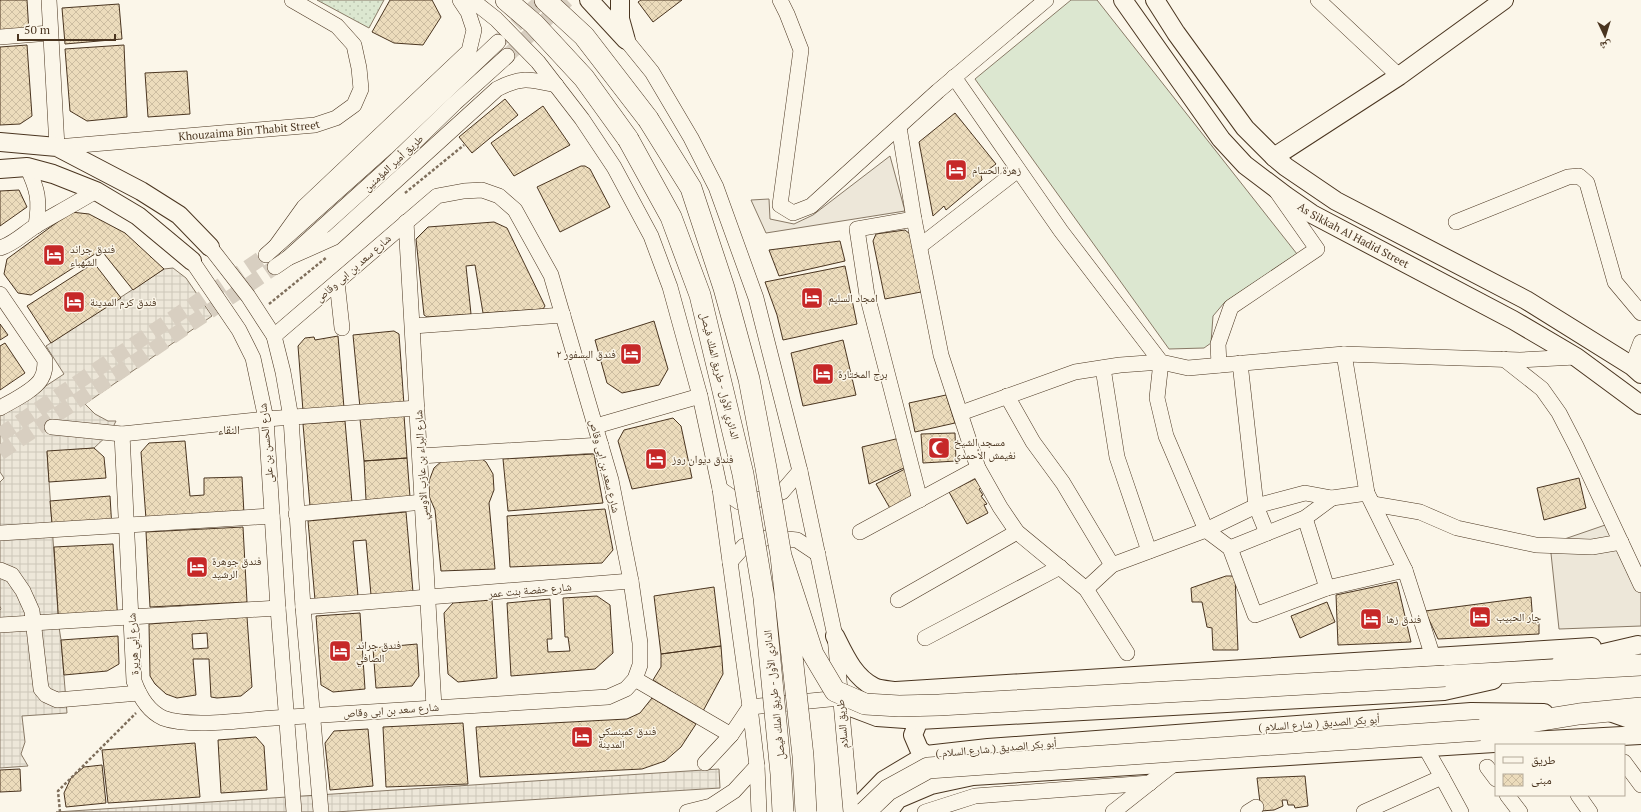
<svg xmlns="http://www.w3.org/2000/svg" width="1641" height="812" font-family="'PT Serif','Noto Naskh Arabic',serif">
<style>
.grass{fill:url(#grass-dots);stroke:#887966}
.garden{fill:#dce7d0;stroke:#887966}
.parking{fill:#ede7d9;stroke:#887966}
.plaza{fill:url(#plaza-grid);stroke:#887966}
.building{fill:url(#building-cross-hatch);stroke:#4a3520;fill-rule:evenodd}
.lines{fill:none;stroke-linecap:round;stroke-linejoin:round}
.minor-tunnel{stroke:#d8cfc1;stroke-width:15;stroke-dasharray:15 8;stroke-linecap:butt}
.minor-casing{stroke:#4a3520;stroke-width:16}
.major-casing{stroke:#4a3520;stroke-width:20}
.highway-casing{stroke:#4a3520;stroke-width:22}
.path{stroke:#7f6f5c;stroke-width:2.5;stroke-dasharray:3 2;stroke-linecap:butt}
.minor{stroke:#fbf6e9;stroke-width:15}
.major{stroke:#fbf6e9;stroke-width:18}
.highway{stroke:#fbf6e9;stroke-width:21}
.highway-bridge-casing{stroke:#4a3520;stroke-width:22;stroke-linecap:butt}
.highway-bridge{stroke:#fbf6e9;stroke-width:21}
.labels{text-anchor:middle;dominant-baseline:central;stroke-width:3;stroke-linejoin:round;paint-order:stroke}
.street-label{font-size:11px;fill:#4a3520;stroke:#fbf6e9}
.poi-label{font-size:11px;fill:#4a3520;stroke:#fbf6e9;text-anchor:start}
.neighbourhood-label{font-size:12px;fill:#4a3520;stroke:#fbf6e9}
</style>
<defs>
<pattern id="grass-dots" width="8" height="8" patternUnits="userSpaceOnUse"><rect width="8" height="8" fill="#dce7d0"/><path d="M2 2h.1M6 6h.1" fill="none" stroke="#bec7b2" stroke-width="1.8" stroke-linecap="round"/></pattern>
<pattern id="plaza-grid" width="8" height="8" patternUnits="userSpaceOnUse"><rect width="8" height="8" fill="#ede7d9"/><path d="M0 4h8M4 0v8" fill="none" stroke="#cdc7ba"/></pattern>
<pattern id="building-cross-hatch" width="8" height="8" patternUnits="userSpaceOnUse"><rect width="8" height="8" fill="#ecdcbc"/><path d="M0 0l8 8M0 8l8-8" fill="none" stroke="#ccbda1"/></pattern>
</defs>
<rect width="100%" height="100%" fill="#fbf6e9"/>
<path class="grass" d="M317,0H384L369,28Z"/>
<path class="garden" d="M1071,0H1097L1297,254L1224,303L1213,316L1211,343L1204,348L1169,349L975,79Z"/>
<path class="parking" d="M890,156L905,211L766,233L751,200L769,199L770,219L794,224L813,215Z
M1611,523L1641,592V626L1559,629L1550,544Z"/>
<path class="plaza" d="M173,268L186,278L212,316L85,404L95,414L108,421H116L110,433L94,448L47,452L59,627L61,640L67,713L22,716L25,742L21,754L28,766L0,768V610L1,609L0,606V482L4,478L0,472V416L64,374L46,346L164,269Z
M719,769L720,788L335,812H56Z"/>
<path class="building" d="M0,0H27L29,33L0,35Z
M390,0H432L441,17L423,45L394,43L372,32Z
M641,0H682L653,22L638,2Z
M119,4L122,39L65,44L62,8Z
M27,45L32,116L20,124L0,125V47Z
M124,45L127,117L87,121L70,111L65,49Z
M187,71L190,114L148,117L145,73Z
M505,99L518,115L472,153L459,137Z
M543,106L570,145L514,176L491,143Z
M955,113L996,164L981,175L982,180L946,210L944,206L933,216L919,142Z
M581,166H585L590,169L610,207L560,232L537,187Z
M19,190L27,207L0,226V191Z
M71,212L89,214L125,233L164,269L133,290L101,250L31,295L18,293L4,274L7,259Z
M494,222L507,228L545,306L543,309L483,313L475,265L466,266L471,314L427,317L424,315L416,239L428,227Z
M905,230L910,234L921,292L885,299L873,241L876,234Z
M840,241L845,261L779,276L769,250Z
M94,263L121,298L51,343L27,306Z
M845,266L857,324L783,340L777,315L765,282Z
M654,321L668,369L659,385L622,393L607,383L595,340Z
M0,324L8,335L0,340Z
M394,331L399,334L404,405L360,408L353,335Z
M338,336L344,408L303,411L298,346L305,338L314,337L315,340Z
M843,340L856,395L803,406L791,353Z
M5,343L25,373L0,390V346Z
M946,395L955,423L915,432L909,403Z
M404,415L407,458L364,461L360,419Z
M673,418L681,426L692,478L632,489L618,441L624,430Z
M345,421L352,503L310,506L303,424Z
M955,433L956,461L923,463L921,434Z
M900,438L906,467L869,484L862,447Z
M185,441L190,496L204,495V478L242,477L244,514L146,519L141,452L149,443Z
M94,448L104,457L106,478L49,482L47,451Z
M594,454L603,503L508,511L503,459Z
M478,456L486,462L493,474L494,490L489,503L495,569L441,571L435,510L429,496V481L434,468L443,460Z
M407,458L410,497L366,500L364,461Z
M905,469L913,492L909,500L891,510L876,484Z
M1579,478L1586,508L1544,520L1537,488Z
M975,479L981,488L979,489L983,495L981,496L987,504L984,505L988,513L967,524L949,492Z
M110,496L112,529L53,534L50,501Z
M605,509L613,550L602,563L510,567L507,516Z
M406,512L413,592L371,595L366,540L353,541L358,596L315,600L308,521Z
M243,527L247,602L150,607L146,532Z
M113,544L118,623L59,627L54,547Z
M1226,576H1235L1238,650H1213L1212,628L1207,627L1202,602H1192L1191,588Z
M1397,582L1411,642L1338,645L1336,595Z
M714,587L721,646L661,654L654,596Z
M597,596L610,605L613,653L595,669L511,676L507,603L550,599L552,639H547L548,652L570,651L568,637H565L563,598Z
M1531,597L1533,623L1539,622V634L1438,639L1425,611Z
M492,600L497,678L458,682L448,674L444,613L453,603Z
M1327,602L1335,622L1300,638L1291,616Z
M360,613L365,689L333,692L321,685L316,616Z
M247,617L252,687L241,696L217,698L211,697L209,659H193L196,695L177,698L166,694L155,684L150,676L149,624ZM207,633L208,648L193,649L192,634Z
M118,636L119,664L107,671L64,675L61,640Z
M417,644L419,676L412,686L376,688L373,648Z
M721,646L723,674L703,711L653,680L661,667V654Z
M652,698L696,724L681,747L665,761L642,769L480,777L476,727L627,719L640,713Z
M463,723L468,784L386,787L383,727Z
M368,729L373,786L330,790L325,743L334,731Z
M256,737L264,746L267,790L221,793L218,740Z
M195,743L200,797L108,803L102,750Z
M102,765L106,803L66,807L64,793L71,778L84,767Z
M20,769L21,791L0,792V770Z
M1305,776L1308,806L1295,808L1294,805H1288L1287,800H1282L1283,806L1274,810L1261,811L1257,778Z"/>
<g class="lines">
<path class="minor-tunnel" d="M499,41L542,0
M507,56L567,0
M0,435L266,255
M0,453L275,267"/>
<g class="minor-casing">
<g id="minor">
<path id="s1" d="M49,0L57,147L315,125L336,118L354,105L361,89L359,68L354,45L337,26L292,0"/>
<path d="M472,0L496,19L538,62L582,119L614,167L651,236L670,287L700,396L720,489L750,707L757,766L759,812"/>
<path d="M780,0L787,14L801,50L780,205L793,213L811,206L938,91L1046,0"/>
<path d="M1318,0L1399,76"/>
<path d="M0,37L50,33"/>
<path d="M626,40L652,72L691,138L716,187L756,298L800,471L835,636L851,812"/>
<path d="M954,77L1061,231L1161,362L1188,368L1344,354L1520,360L1576,357"/>
<path d="M899,127L914,219L941,355L978,468L1000,507L1017,532L1086,589L1127,653"/>
<path d="M27,167C38,190 40,200 36,226"/>
<path d="M914,219L857,229L867,295L920,500"/>
<path d="M406,222L434,707"/>
<path d="M1456,222L1568,177L1579,176L1587,183L1615,282L1641,313"/>
<path d="M276,246L304,207L469,51L474,30L468,12L460,0"/>
<path d="M920,246L1018,170"/>
<path d="M210,247L248,296L274,336L283,372L291,418L303,607L321,812"/>
<path d="M0,248C14,244 24,233 37,225C56,214 76,203 96,191"/>
<path d="M266,255L386,148L498,42"/>
<path d="M288,258L333,238L497,89C522,76 530,79 556,85"/>
<path d="M192,261L239,330L253,358L266,419L278,608L294,812"/>
<path d="M275,267L288,258L390,166L455,103L507,56"/>
<path d="M337,282L342,328"/>
<path d="M0,294L45,360C45,367 45,373 41,379C35,390 12,401 0,408"/>
<path d="M413,326L563,315"/>
<path d="M1344,354L1367,493L1405,570L1433,657"/>
<path d="M1504,359L1542,389L1559,413L1576,446L1641,585"/>
<path d="M1240,363L1256,506L1267,533"/>
<path d="M1219,365L1218,344L1231,307L1317,249L1277,192"/>
<path d="M1632,366L1641,342"/>
<path d="M1103,368L1117,457L1149,551"/>
<path d="M1007,396L1033,442L1063,483L1112,565"/>
<path d="M961,413L1075,372L1120,365L1161,362L1157,398L1166,436L1206,530L1230,548L1255,615L1327,588L1405,570"/>
<path d="M596,426L700,396"/>
<path d="M52,427L122,434L266,419L417,408"/>
<path d="M122,434L134,681C139,695 148,711 163,718C189,728 245,720 274,718C386,712 497,703 608,697L626,689L635,679L640,665V643L631,581L611,480L551,275L515,210L499,196L482,190L464,191L437,196L274,336"/>
<path d="M420,456L601,445"/>
<path d="M720,489L739,502L762,499L782,492L800,471"/>
<path d="M1373,504L1420,512L1457,528L1536,545L1592,547L1621,542"/>
<path d="M296,514L423,502"/>
<path d="M1305,518L1327,588"/>
<path d="M860,532L978,468"/>
<path d="M0,533L272,516"/>
<path d="M1230,548L1305,518L1332,498"/>
<path d="M730,562L744,546L769,537L797,540L818,554"/>
<path d="M0,570L12,575L23,591L32,611L41,689L46,695L57,700L139,693"/>
<path d="M1086,589L1112,565L1206,530L1256,506L1305,493L1332,498L1367,493"/>
<path d="M898,600L1017,532"/>
<path d="M303,607L631,581"/>
<path d="M0,625L278,608"/>
<path d="M925,638L1060,567"/>
<path d="M635,679L731,735"/>
<path d="M750,707L840,698"/>
<path d="M1425,747L1442,777"/>
<path d="M1624,762L1641,785"/>
<path d="M705,763L731,735L750,707"/>
<path d="M1487,767L1496,779"/>
<path d="M1507,795L1520,812"/>
<path d="M1578,795L1590,812"/>
<path d="M687,812L711,806L734,791L757,766"/>
<path d="M925,812L975,796L1150,783"/>
<path d="M1113,812L1175,763"/>
<path d="M1248,812L1256,807"/>
<path d="M1364,812L1442,777L1461,812"/>
</g>
</g>
<g class="major-casing">
<g id="major">
<path d="M589,0L626,40"/>
<path d="M620,0V19L625,37"/>
<path id="s2" d="M1123,0L1221,139L1245,165L1286,196L1312,214L1513,320L1576,357L1641,405"/>
<path d="M1155,0L1176,33L1245,128L1274,157L1286,167L1336,201L1526,300L1632,366L1641,374"/>
<path d="M0,142L57,147L141,191L179,215L210,247"/>
<path d="M1274,157L1399,76L1504,0"/>
<path d="M0,169L27,167L53,174L96,191L138,216L192,261"/>
<path d="M835,636C845,656 854,677 874,687C880,690 889,690 896,691L1592,647"/>
<path d="M1561,663L1638,645"/>
<path d="M1493,680L1444,691L919,720L913,735L919,749L926,755L988,748L1471,712L1544,713"/>
<path d="M848,706L877,717L919,720"/>
<path d="M1607,711L1641,723"/>
<path d="M853,812L884,780L926,755"/>
<path d="M888,812L898,799L931,785L973,776L1510,742L1641,735"/>
</g>
</g>
<g class="highway-casing">
<path id="highway" d="M506,0L534,24L584,78L628,139
M545,0L584,36L648,119
M1445,676L1641,665
M1480,730L1579,714L1641,708"/>
</g>
<path class="path" d="M405,193L464,145
M269,304L327,257
M60,812L58,791L136,713"/>
<use href="#minor" class="minor"/>
<use href="#major" class="major"/>
<use href="#highway" class="highway"/>
<g class="highway-bridge-casing">
<path id="highway-bridge" d="M648,119L691,188L724,288L749,379L766,468L781,556L803,756L806,812
M628,139L671,217L700,295L743,474L764,598L781,774L783,812
M781,556L813,654L835,691L865,704L899,706L939,705L1445,676
M865,812L888,790L928,768L1480,730"/>
</g>
<use href="#highway-bridge" class="highway-bridge"/>
</g>
<defs>
<g id="hotel-square" transform="scale(1.15)"><rect x="-9" y="-9" width="18" height="18" rx="4" fill="#c62828" stroke="#fbf6e9"/><path d="M-6-4.5h1.5V1H6V5H4.5V3h-9V5H-6ZM-4 0a1.8 1.8 0 1 1 3.6 0ZM.5 0V-2.5h3Q6-2.5 6 0Z" fill="#fff"/></g>
<g id="mosque-square" transform="scale(1.15)"><rect x="-9" y="-9" width="18" height="18" rx="4" fill="#c62828" stroke="#fbf6e9"/><path d="M3.5-4.9A6 6 0 1 0 3.5 4.9A5 5 0 1 1 3.5-4.9Z" fill="#fff"/></g>
</defs>
<g fill-rule="evenodd">
<use href="#hotel-square" x="956" y="170"/>
<use href="#hotel-square" x="54" y="255"/>
<use href="#hotel-square" x="812" y="298"/>
<use href="#hotel-square" x="74" y="302"/>
<use href="#hotel-square" x="631" y="354"/>
<use href="#hotel-square" x="823" y="374"/>
<use href="#mosque-square" x="939" y="448"/>
<use href="#hotel-square" x="656" y="459"/>
<use href="#hotel-square" x="197" y="567"/>
<use href="#hotel-square" x="1480" y="617"/>
<use href="#hotel-square" x="1371" y="619"/>
<use href="#hotel-square" x="340" y="651"/>
<use href="#hotel-square" x="582" y="737"/>
</g>
<g class="labels">
<g class="street-label">
<text stroke="none"><textPath href="#s1" startOffset="340">Khouzaima Bin Thabit Street</textPath></text>
<text transform="translate(393 163) rotate(-43)">طريق أمير المؤمنين</text>
<text stroke="none"><textPath href="#s2" startOffset="335">As Sikkah Al Hadid Street</textPath></text>
<text transform="translate(353 268) rotate(-41)">شارع سعد بن ابى وقاص</text>
<text transform="translate(720 376) rotate(76)">الدائري الأول - طريق الملك فيصل</text>
<text transform="translate(266 443) rotate(-95)">شارع الحسن بن على</text>
<text transform="translate(421 465) rotate(-93)">شارع البراء بن عازب الاوسي</text>
<text transform="translate(605 466) rotate(76)">شارع سعد بن ابى وقاص</text>
<text transform="translate(530 590) rotate(-5)">شارع حفصة بنت عمر</text>
<text transform="translate(133 644) rotate(-93)">شارع أبي هريرة</text>
<text transform="translate(774 695) rotate(-96)">الدائري الأول - طريق الملك فيصل</text>
<text transform="translate(391 710) rotate(-4)">شارع سعد بن ابى وقاص</text>
<text transform="translate(1319 723) rotate(-4)">( شارع السلام ) أبو بكر الصديق</text>
<text transform="translate(842 724) rotate(-95)">طريق السلام</text>
<text transform="translate(996 748) rotate(-5)">( شارع السلام ) أبو بكر الصديق</text>
</g>
<g class="poi-label">
<text x="972" y="170">زهرة الحسام</text>
<text x="70" y="249">فندق جراند<tspan x="70" dy="13">الشهباء</tspan></text>
<text x="828" y="298">امجاد السلیم</text>
<text x="90" y="302">فندق كرم المدينة</text>
<text x="616" y="354" text-anchor="end">فندق البسفور ٢</text>
<text x="838" y="374">برج المختارة</text>
<text x="954" y="442">مسجد الشيخ<tspan x="954" dy="13">نغيمش الأحمدي</tspan></text>
<text x="672" y="459">فندق ديوان روز</text>
<text x="212" y="561">فندق جوهرة<tspan x="212" dy="13">الرشيد</tspan></text>
<text x="1496" y="617">جار الحبيب</text>
<text x="1386" y="619">فندق زها</text>
<text x="356" y="645">فندق جراند<tspan x="356" dy="13">الصافي</tspan></text>
<text x="598" y="731">فندق كمبنسكي<tspan x="598" dy="13">المدينة</tspan></text>
</g>
<g class="neighbourhood-label">
<text x="229" y="429">النقاء</text>
</g>
</g>
<rect x="1495" y="744" width="130" height="52" fill="#fbf6e9" stroke="#b4a999"/>
<rect x="1503" y="757" width="20" height="6" fill="#fbf6e9" stroke="#b4a999"/>
<text x="1531" y="764" font-size="12" fill="#4a3520">طريق</text>
<rect x="1503" y="774" width="20" height="12" fill="url(#building-cross-hatch)" stroke="#b4a999"/>
<text x="1531" y="784" font-size="12" fill="#4a3520">مبنى</text>
<g transform="translate(1605 36) rotate(176)" stroke="#fbf6e9" stroke-width="3" paint-order="stroke">
<path d="M0-3L7 15L0 10L-7 15Z" fill="#4a3520"/>
<text y="-6" font-size="11" font-weight="bold" text-anchor="middle" fill="#4a3520">ش</text>
</g>
<path d="M18 34v6h97v-6" fill="none" stroke="#4a3520" stroke-width="2"/>
<text x="24" y="34" font-size="12" fill="#4a3520" stroke="#fbf6e9" stroke-width="3" paint-order="stroke">50 m</text>
</svg>
